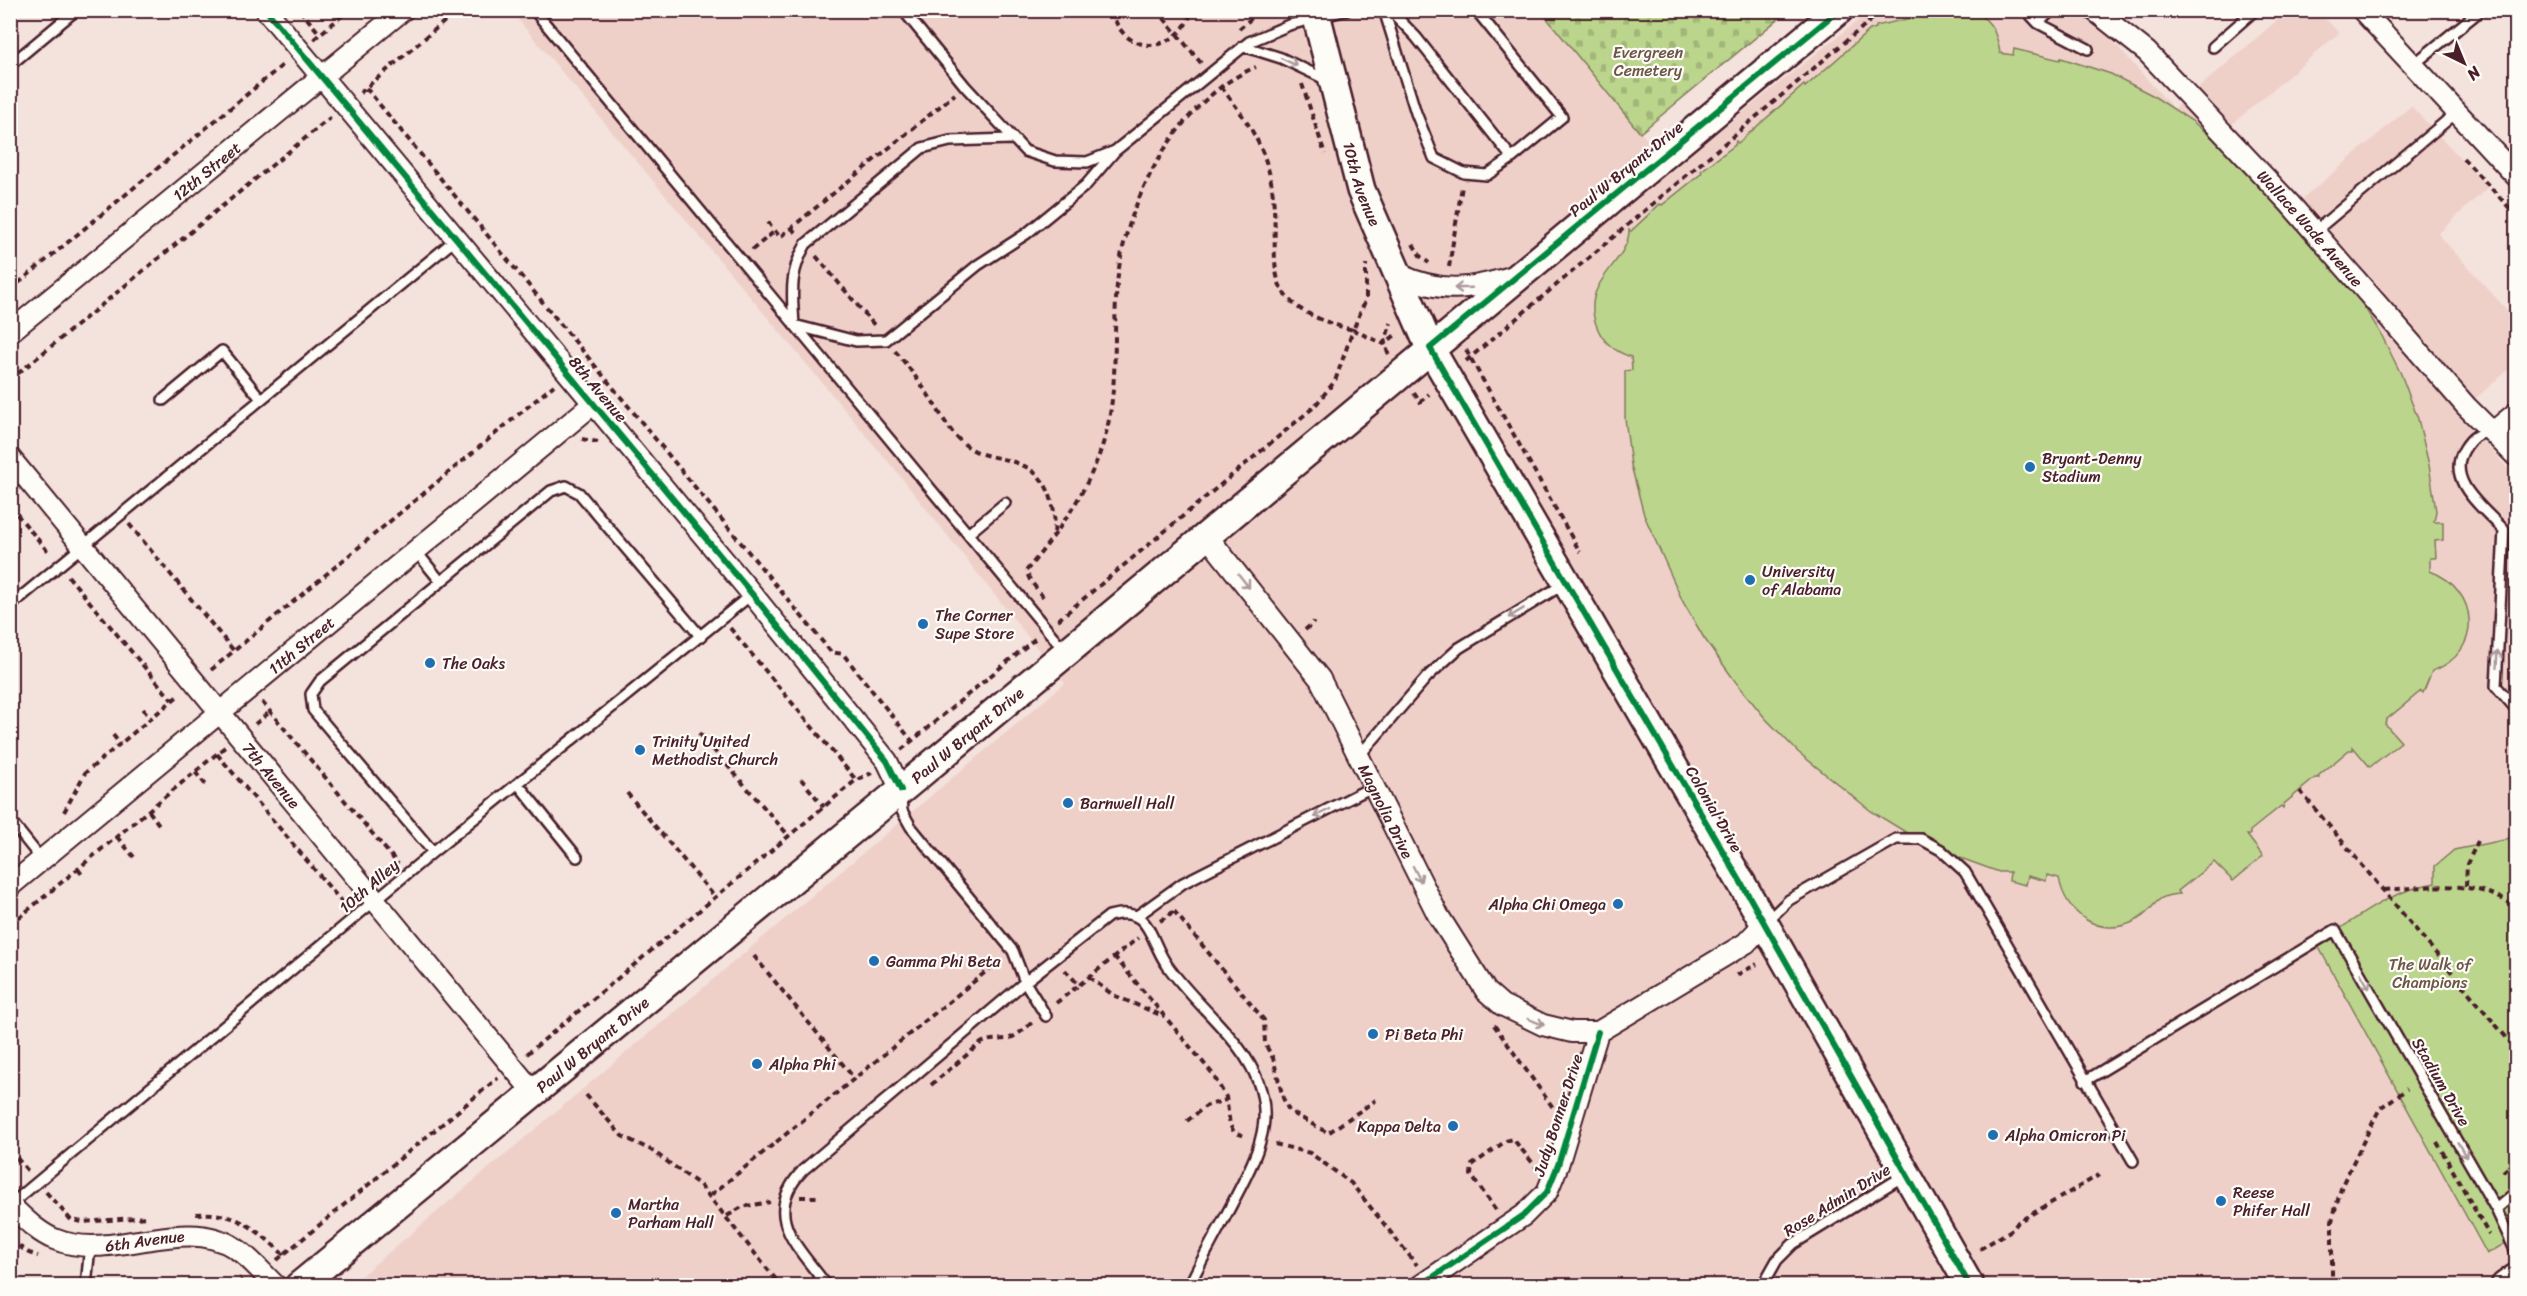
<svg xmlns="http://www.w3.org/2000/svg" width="2527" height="1296" font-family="Sriracha,sans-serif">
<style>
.built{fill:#eed0c9}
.green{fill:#bbd58c;stroke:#827a5c;stroke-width:1.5}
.cemetery{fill:url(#cemetery-stones);stroke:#827a5c;stroke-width:1.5}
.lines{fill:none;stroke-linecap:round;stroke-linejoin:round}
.lane-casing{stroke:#4a1f2b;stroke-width:14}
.street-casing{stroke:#4a1f2b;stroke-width:24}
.secondary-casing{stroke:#4a1f2b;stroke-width:32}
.path{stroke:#4a1f2b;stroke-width:4;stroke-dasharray:6 4.5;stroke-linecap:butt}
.lane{stroke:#fdfcf7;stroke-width:9}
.street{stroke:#fdfcf7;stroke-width:20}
.secondary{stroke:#fdfcf7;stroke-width:27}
.cycleway-casing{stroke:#fdfcf7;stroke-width:10}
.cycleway{stroke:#00873e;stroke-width:6}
.oneway{stroke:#ac999b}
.poi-dot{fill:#1f6fb2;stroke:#fdfcf7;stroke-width:2}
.labels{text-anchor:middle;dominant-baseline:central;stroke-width:4.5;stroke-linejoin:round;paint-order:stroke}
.park-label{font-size:16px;fill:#6c5648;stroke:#fdfcf7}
.street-label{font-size:16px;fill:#4a1f2b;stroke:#fdfcf7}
.poi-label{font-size:16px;fill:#4a1f2b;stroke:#fdfcf7;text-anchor:start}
</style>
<defs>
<pattern id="cemetery-stones" width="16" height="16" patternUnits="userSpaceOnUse" patternTransform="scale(1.5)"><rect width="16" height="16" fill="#bbd58c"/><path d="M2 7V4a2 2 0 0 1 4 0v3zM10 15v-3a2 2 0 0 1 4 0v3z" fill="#a2b679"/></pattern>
</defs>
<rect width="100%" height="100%" fill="#f4e2dc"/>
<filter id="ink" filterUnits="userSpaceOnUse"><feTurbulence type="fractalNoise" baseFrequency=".0167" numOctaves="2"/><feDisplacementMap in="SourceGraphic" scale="12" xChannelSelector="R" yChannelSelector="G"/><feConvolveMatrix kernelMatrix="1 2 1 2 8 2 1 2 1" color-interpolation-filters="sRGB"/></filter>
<g filter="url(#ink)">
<path class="built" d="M511,11H1541L1671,169L1870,11H2077L2109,37L2174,109L2288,11H2318L2339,33L2208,145L2278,220L2411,106L2488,187L2438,234L2516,320V363L2458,414L2516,477V1285L349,1286L1065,683L896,471Z"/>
<path class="green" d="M1925,11C1964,11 1993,3 2000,53L2013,55L2014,49L2060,60L2061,58L2111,74L2152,95L2192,121L2261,178L2355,292L2380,332L2401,374L2418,419L2429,465L2436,511L2434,522H2443V540L2435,541L2436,558H2430V571C2480,589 2484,653 2432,671L2423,693L2421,691L2386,720L2385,724L2401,742L2370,767L2353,747V750H2349L2318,776L2319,778H2315L2284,804L2283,808L2281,806L2250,831V835H2247L2263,856L2233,881L2214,862L2178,891L2180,894C2151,895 2157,910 2135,921C2100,939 2065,914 2059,878L2047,875L2046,881L2028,876L2026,885L2009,881L2010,872H1999L1955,856L1912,836L1871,811L1798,752L1765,718L1735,681L1704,638L1683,602L1644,515L1631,465L1625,418V371L1632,370L1631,357C1616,352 1603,343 1597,327C1578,281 1629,264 1629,230L1631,231L1660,204L1662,205L1702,173L1701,171L1735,145L1736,141L1738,143L1804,85L1805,87L1870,30L1876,28V26L1915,17Z
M2516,835V1237L2487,1254L2317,944C2356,919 2388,891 2435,883V866L2454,850L2504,840Z"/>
<path class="cemetery" d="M1541,11H1788L1640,133Z"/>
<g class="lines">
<g class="lane-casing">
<path id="lane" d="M534,10L1064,650
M903,10L965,86L1025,151L1055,161L1087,162L1115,151L1249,42L1289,25L1347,10
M1384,10L1416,113L1434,158L1464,173L1487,175L1512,158
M1390,10L1416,37L1512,158L1562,117L1476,10
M2026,10L2038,23L2088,49
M2038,23L2052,10
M1243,46L1281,58L1327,80
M2213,47L2255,10
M10,65L76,10
M2413,65L2481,10
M1011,139L950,141L922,148L806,244C789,273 792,293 794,325L856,341L886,340L978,265L1026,234L1086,185L1115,151
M2313,233L2457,112
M163,400L222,351L261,399
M2491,432C2478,433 2472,437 2465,448C2444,480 2483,508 2504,530L2496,686L2516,709
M968,534L1005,503
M415,550L441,582
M10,606L456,239
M1359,756L1427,677L1459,648L1564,584
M518,784L577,857
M901,795L902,811L911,827L1013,951L1025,982L1046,1016
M10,820L42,860
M433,852L313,710L311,694L320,681L551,491L566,486L579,493L701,637
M1137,916L1183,883L1374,786
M1766,922L1789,900L1896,839H1921L1941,850L1965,872L2133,1161
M2085,1081L2335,930L2496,1209L2516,1252
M10,1205L433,852L752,594
M2496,1209L2516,1192
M86,1286L90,1246
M827,1286C798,1246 760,1216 803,1170L1025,982L1109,916C1151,904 1149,940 1167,965C1188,995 1217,1019 1239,1048C1282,1105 1263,1145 1234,1200C1219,1229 1203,1257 1189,1286
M1766,1286L1764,1283L1777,1260L1793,1244L1905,1175"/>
</g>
<g class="street-casing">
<g id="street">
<path d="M266,10L752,594L887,761L901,790"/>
<path id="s1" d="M2094,10L2147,52L2290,204L2466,406L2516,456"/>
<path d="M2362,10L2516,176"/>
<path d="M1398,274C1441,294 1470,290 1514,276"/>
<path id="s2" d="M10,332L403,10"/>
<path d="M2493,432L2516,413"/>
<path id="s3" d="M10,458L534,1093"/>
<path id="s4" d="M1207,536L1320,679L1438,915L1486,991L1502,1005L1543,1025L1572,1032H1598"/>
<path id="s5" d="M10,886L593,404"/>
<path id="s6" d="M10,1205C23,1217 37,1232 54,1239C112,1263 183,1214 235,1248C250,1257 263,1274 276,1286"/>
<path d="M1420,1286L1524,1215L1547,1192L1558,1165L1598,1032L1746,943L1764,924"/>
</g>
</g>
<g class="secondary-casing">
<g id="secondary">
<path id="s7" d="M1315,10L1361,190L1430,348L1746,891L1970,1286"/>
<path id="s8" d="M299,1286L901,790L1839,10"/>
<path d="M2505,1286L2516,1278"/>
</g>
</g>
<path class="path" d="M300,10L320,34
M1112,10C1122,58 1179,55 1192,10
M1157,10L1201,63
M1239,29L1261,10
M314,39L349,10
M1302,84L1325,154
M1221,87C1245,117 1267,148 1272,188C1283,268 1249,302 1353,330L1366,299V264
M366,88L831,652L843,654L912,741
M360,93L458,10
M2463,158L2516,215
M768,222L780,237L955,94
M792,228L797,235
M1413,244L1421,257L1429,263
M752,250L775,231
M816,256L875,326
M1449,267L1462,186
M10,290L285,63
M1466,350L1580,552
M895,351C909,367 921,384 933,402C942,416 950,433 963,443C979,457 995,456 1014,462C1048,472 1057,503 1054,535
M1389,354L1384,344L1391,323
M1466,361L1883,10
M10,380L331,117
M1414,393L1420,402L1429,394
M582,439L598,442
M10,506L50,554
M129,524L234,651
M68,576L172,700
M1043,597L1030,580L1026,571C1061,529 1094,483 1107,429C1119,378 1112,326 1118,275C1128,196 1180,98 1256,67
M1058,620L1314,407L1335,381L1353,330L1384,344L1398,333
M730,628L856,780
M1305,630L1314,622
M211,670L554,385
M262,702L398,864
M143,709L150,718
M255,724L271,711
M699,733L789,836
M113,735L120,744
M901,750L1036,638
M217,754L346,907
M195,772L206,785
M801,779L824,807
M2300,791L2516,1049
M627,793L715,897
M149,811L160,826
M64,812L85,773L179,695
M117,837L134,857
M78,869L83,876
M2466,886L2467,864L2478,841
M2384,890C2433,887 2473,878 2516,907
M1174,911L1264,1020L1265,1044L1273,1058L1283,1098L1289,1111L1328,1133L1376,1100
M1160,921L1176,910
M10,925L225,747
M754,956L854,1078
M1114,956L1212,1073L1226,1097L1230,1125L1234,1132L1247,1137
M1065,970L1079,985L1138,938
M1737,975L1757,964
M1089,977L1113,995L1163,1016
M1056,1003L1079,985
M1494,1025L1554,1109
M527,1054L856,780L872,773
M931,1085L981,1043C989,1039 995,1040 1005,1039C1016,1038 1025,1028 1034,1021
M586,1095L622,1136L651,1150L700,1185L781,1286
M1187,1121L1206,1106L1226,1100
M2437,1142L2489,1235
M1275,1144L1310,1153L1351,1183L1417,1265
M10,1150L28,1171
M2503,1172L2516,1161
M46,1192L71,1220L83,1222L147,1217
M711,1195L993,966
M800,1197H819
M1496,1210L1471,1175L1472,1165L1506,1141L1513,1139L1536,1167
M196,1214C236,1211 255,1228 284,1255
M727,1216L742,1207L770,1202
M10,1240L29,1253L38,1256
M1980,1249L2013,1229L2018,1222L2099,1175
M277,1260L498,1078
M232,1286L241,1278
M2332,1286V1221L2342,1185L2380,1108L2407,1089"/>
<use href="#lane" class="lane"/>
<use href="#street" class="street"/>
<use href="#secondary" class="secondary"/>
<g class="cycleway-casing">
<path id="cycleway" d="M266,10L752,594L887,761L901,790
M1839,10L1430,348L1746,891L1970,1286
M1420,1286L1524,1215L1547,1192L1558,1165L1598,1032"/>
</g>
<use href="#cycleway" class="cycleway"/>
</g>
<defs><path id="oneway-shaft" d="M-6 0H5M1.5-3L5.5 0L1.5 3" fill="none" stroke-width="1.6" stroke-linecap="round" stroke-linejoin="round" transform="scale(1.5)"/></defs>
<g class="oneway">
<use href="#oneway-shaft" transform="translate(1289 62) rotate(26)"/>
<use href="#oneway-shaft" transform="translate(1463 288) rotate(178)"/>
<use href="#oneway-shaft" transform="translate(1244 581) rotate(52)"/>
<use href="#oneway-shaft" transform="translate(1516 613) rotate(149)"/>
<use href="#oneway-shaft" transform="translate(2497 659) rotate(-87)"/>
<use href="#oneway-shaft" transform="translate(1322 813) rotate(154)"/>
<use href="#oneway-shaft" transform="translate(1417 874) rotate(63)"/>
<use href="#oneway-shaft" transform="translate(2365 981) rotate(60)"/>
<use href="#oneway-shaft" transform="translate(1536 1022) rotate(22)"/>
<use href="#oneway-shaft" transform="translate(2462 1150) rotate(60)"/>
</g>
</g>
<g class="poi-dot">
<circle cx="2030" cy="467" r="6"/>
<circle cx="1750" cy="580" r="6"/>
<circle cx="923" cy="624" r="6"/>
<circle cx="430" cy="663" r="6"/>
<circle cx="640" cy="750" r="6"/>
<circle cx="1068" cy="803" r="6"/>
<circle cx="1618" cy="904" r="6"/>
<circle cx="874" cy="961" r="6"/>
<circle cx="1373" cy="1034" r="6"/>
<circle cx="757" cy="1064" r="6"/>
<circle cx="1453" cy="1126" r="6"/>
<circle cx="1993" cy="1135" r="6"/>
<circle cx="2221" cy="1201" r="6"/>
<circle cx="616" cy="1213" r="6"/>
</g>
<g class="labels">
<g class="park-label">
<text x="1648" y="52">Evergreen<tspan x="1648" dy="18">Cemetery</tspan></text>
<text x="2430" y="964">The Walk of<tspan x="2430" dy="18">Champions</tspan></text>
</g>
<g class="street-label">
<text transform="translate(1626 169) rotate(-39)">Paul W Bryant Drive</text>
<text stroke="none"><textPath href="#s2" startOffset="254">12th Street</textPath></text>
<text stroke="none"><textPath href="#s7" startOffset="180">10th Avenue</textPath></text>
<text stroke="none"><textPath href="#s1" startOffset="308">Wallace Wade Avenue</textPath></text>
<text transform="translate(598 389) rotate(50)">8th Avenue</text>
<text stroke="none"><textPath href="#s5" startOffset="378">11th Street</textPath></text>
<text stroke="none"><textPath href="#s8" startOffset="866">Paul W Bryant Drive</textPath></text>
<text stroke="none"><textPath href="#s3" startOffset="411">7th Avenue</textPath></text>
<text transform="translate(1714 809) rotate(60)">Colonial Drive</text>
<text stroke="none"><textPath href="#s4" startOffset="330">Magnolia Drive</textPath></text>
<text transform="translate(369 886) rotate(-41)">10th Alley</text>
<text stroke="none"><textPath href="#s8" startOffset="380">Paul W Bryant Drive</textPath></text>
<text transform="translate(2441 1082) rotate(60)">Stadium Drive</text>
<text transform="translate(1558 1115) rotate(-72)">Judy Bonner Drive</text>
<text transform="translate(1837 1200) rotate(-32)">Rose Admin Drive</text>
<text stroke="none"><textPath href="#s6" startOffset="148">6th Avenue</textPath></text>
</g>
<g class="poi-label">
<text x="2042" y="458">Bryant-Denny<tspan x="2042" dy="18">Stadium</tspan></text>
<text x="1762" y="571">University<tspan x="1762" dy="18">of Alabama</tspan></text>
<text x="935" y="615">The Corner<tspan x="935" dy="18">Supe Store</tspan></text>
<text x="442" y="663">The Oaks</text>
<text x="652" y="741">Trinity United<tspan x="652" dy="18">Methodist Church</tspan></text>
<text x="1080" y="803">Barnwell Hall</text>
<text x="1606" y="904" text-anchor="end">Alpha Chi Omega</text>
<text x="886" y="961">Gamma Phi Beta</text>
<text x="1385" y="1034">Pi Beta Phi</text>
<text x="769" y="1064">Alpha Phi</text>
<text x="1441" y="1126" text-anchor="end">Kappa Delta</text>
<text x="2005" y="1135">Alpha Omicron Pi</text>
<text x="2233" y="1192">Reese<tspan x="2233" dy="18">Phifer Hall</tspan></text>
<text x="628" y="1204">Martha<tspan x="628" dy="18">Parham Hall</tspan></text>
</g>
</g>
<rect width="2527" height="1296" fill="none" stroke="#fdfcf7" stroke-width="36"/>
<rect x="18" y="18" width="2491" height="1260" fill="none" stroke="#4a1f2b" stroke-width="2" filter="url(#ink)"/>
<g transform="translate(2464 63) rotate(137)" stroke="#fdfcf7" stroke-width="4.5" paint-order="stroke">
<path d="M0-4.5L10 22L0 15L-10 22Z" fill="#4a1f2b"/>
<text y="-9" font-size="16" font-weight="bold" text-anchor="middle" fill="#4a1f2b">N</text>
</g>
</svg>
